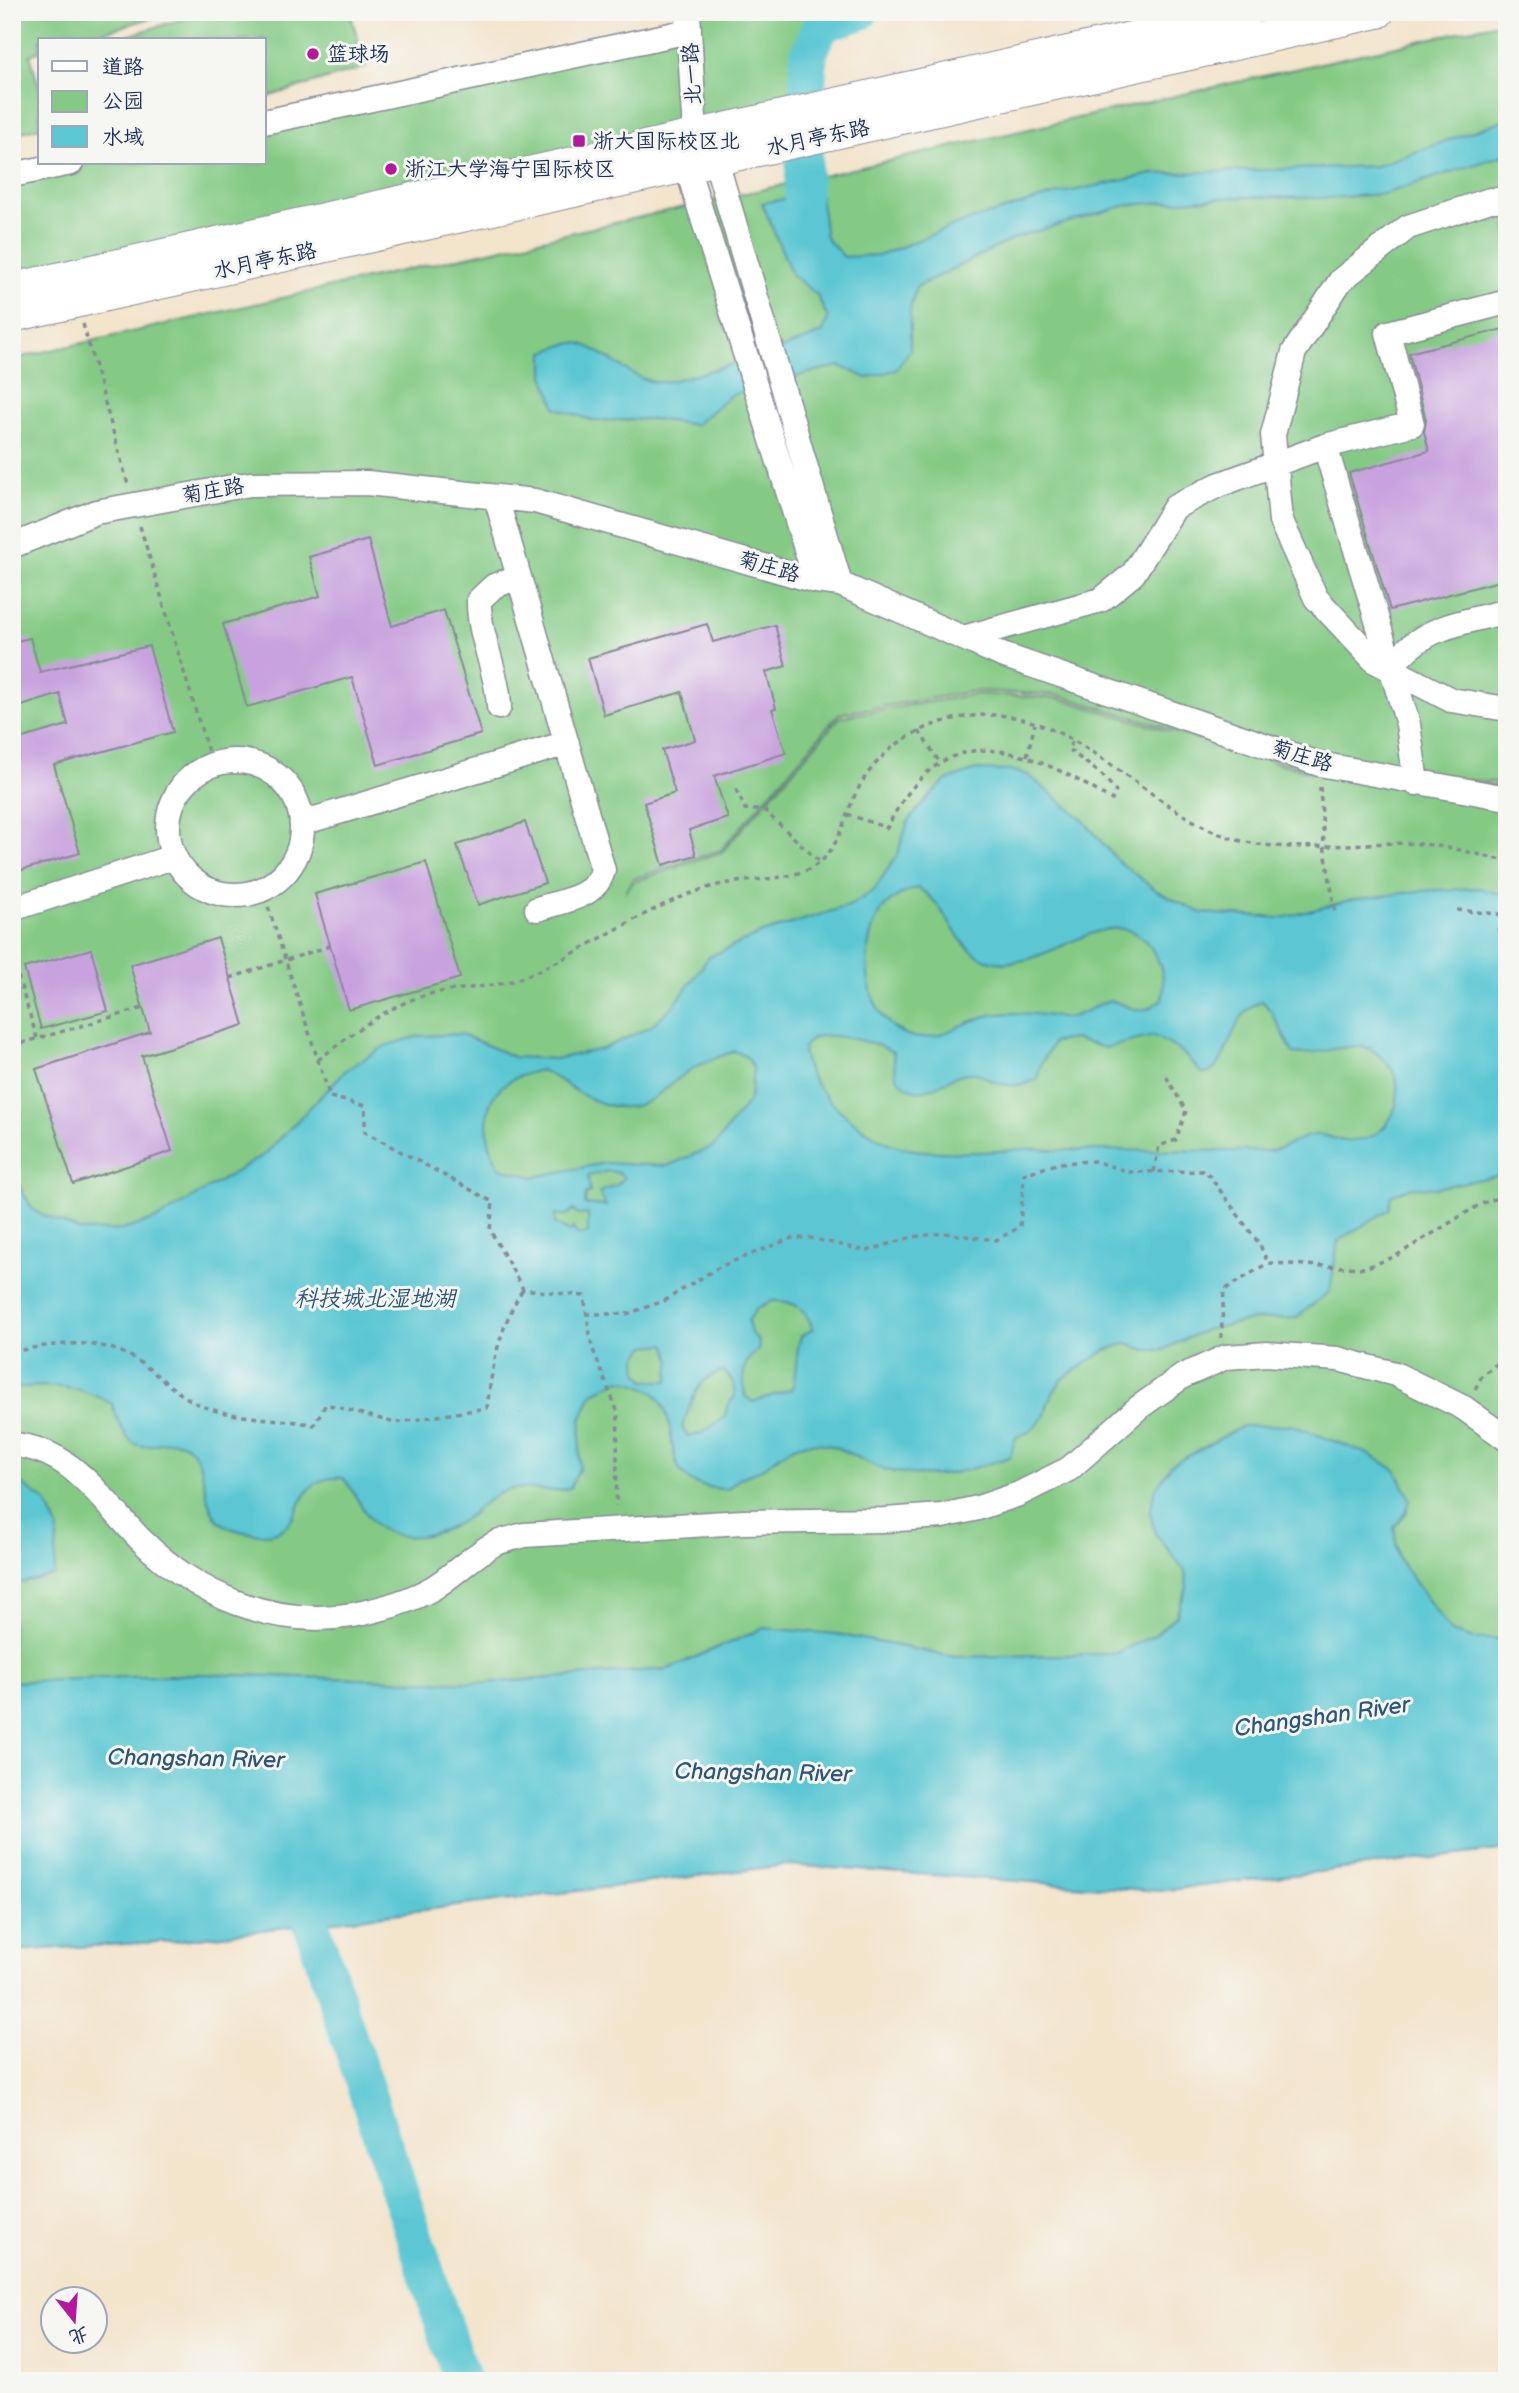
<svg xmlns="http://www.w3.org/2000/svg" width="1519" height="2393" font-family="'Balsamiq Sans','LXGW WenKai TC',sans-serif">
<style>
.green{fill:#84ca85;stroke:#507c72;stroke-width:2}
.water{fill:#5bc7d3;stroke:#3b7b98;stroke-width:2;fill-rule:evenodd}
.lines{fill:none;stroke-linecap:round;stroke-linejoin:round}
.river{stroke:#5bc7d3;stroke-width:37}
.building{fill:#c8a2de}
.minor-casing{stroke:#878a95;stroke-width:27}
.major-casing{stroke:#878a95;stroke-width:34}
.path{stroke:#878a95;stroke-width:3.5;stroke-dasharray:5 5;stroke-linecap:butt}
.minor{stroke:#fff;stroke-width:24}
.major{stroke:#fff;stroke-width:32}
.poi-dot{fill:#b5179e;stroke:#f6f6f2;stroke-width:2.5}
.labels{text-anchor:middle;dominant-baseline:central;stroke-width:6;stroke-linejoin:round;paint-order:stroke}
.poi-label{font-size:21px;fill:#1b2f5e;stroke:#f6f6f2;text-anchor:start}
.street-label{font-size:21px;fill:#1b2f5e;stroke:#f6f6f2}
.water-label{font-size:23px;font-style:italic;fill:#2b557b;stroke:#f6f6f2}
</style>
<rect width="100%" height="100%" fill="#f6f6f2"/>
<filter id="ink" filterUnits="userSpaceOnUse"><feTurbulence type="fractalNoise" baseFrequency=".0143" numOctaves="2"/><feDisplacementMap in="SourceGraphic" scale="14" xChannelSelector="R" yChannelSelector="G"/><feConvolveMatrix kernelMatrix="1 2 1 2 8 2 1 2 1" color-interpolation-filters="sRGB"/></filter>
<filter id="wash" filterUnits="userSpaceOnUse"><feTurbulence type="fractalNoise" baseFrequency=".00686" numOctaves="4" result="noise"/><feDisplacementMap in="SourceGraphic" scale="28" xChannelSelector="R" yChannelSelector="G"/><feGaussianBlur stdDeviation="1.57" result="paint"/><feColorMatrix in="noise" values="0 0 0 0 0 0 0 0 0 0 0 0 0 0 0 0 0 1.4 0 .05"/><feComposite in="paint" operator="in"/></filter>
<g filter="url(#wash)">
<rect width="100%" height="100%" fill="#f3e4cc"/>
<path class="green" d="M12,12H171L77,40H40V51L30,55L40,90V127L12,135Z
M205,12H350L366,67L264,98V40H121L120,38Z
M689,12H821L800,37L799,113L12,291V175L71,163H264V122L689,31Z
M1507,21V783L1310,770L1058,695L975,691L839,714L721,850L633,879L625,892L633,882L722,852L840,717L976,694L1058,698L1311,773L1507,786V1639H1474L1451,1632L1398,1558L1394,1527L1406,1513L1155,1533L1185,1571L1187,1588L1176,1616L1155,1635L1114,1654L954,1657L836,1634L723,1645L668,1669L485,1683L200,1674L12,1682V1585L54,1574L46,1502L12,1477V359Z"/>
<path class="water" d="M1507,119V154L1384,194L1330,198L1235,197L1127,205L1017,237L916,287L910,310V350L896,370L867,378L840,366L820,370L731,395L695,425L655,419L594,421L556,408L544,376V352C553,349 565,343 575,343C594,342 628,378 655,382C673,385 802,343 823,332L828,318L817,295L792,275L762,203L820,193L826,238L844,257L881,255L958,224L1053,195L1152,174L1376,166Z
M976,770L1014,771L1028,775L1083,820L1117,860L1157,891L1201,913L1282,918L1351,900L1419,891L1477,888L1507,895V1174L1435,1188L1412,1187L1391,1195L1389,1209L1338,1241L1330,1291L1296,1318L1252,1320L1205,1330L1163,1350H1145L1128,1343L1106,1350L1061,1380L1049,1400L1045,1415L1031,1431L1016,1437L1010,1457C977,1467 945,1480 910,1474C901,1473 888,1471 879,1468C850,1456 827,1434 794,1447C782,1452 773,1461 763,1468C749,1478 745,1471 728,1489C656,1489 682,1439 661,1401C653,1387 632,1382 618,1380L592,1394L581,1420L579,1469L570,1488C544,1497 525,1480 498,1494C483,1501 473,1515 459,1523C435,1536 400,1544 377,1526C362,1514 356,1492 343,1478C286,1474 311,1537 260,1534C208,1530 211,1511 201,1468C199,1463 196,1453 191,1449C159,1421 137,1483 112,1404C80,1385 49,1384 12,1388V1174L34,1211L81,1231L122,1230L157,1219L265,1154L345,1071L385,1046L419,1036L461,1034L514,1057L555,1059L602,1049L650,1027L675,1004L709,957L762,933L851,905L874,890L897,855L908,822L924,802L945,781ZM918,888C948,904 953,948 987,960C1044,979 1112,891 1151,948C1162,964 1166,980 1162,999C1141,1018 1134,1008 1110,1000C1095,1005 1081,1016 1066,1018C1059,1019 1051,1015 1044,1015C1028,1013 1007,1012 991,1015C967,1019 939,1042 914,1037C863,1026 856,946 882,910C891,898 904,892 918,888ZM1262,1001L1271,1011L1293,1053C1317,1057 1343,1042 1367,1048C1378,1051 1393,1068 1396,1078C1404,1112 1382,1144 1345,1141C1334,1140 1325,1133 1314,1135C1301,1136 1286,1149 1269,1151L1051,1150C1031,1147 1021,1149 1003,1151C977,1153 924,1154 900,1147C878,1141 852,1122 836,1107C819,1091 803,1070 803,1047C806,1044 812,1038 816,1037C835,1032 877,1043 893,1052L896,1076C923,1112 947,1069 975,1073C980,1073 986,1078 990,1080C1006,1087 1022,1087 1037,1079L1041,1064L1054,1042L1074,1039L1105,1048L1154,1036L1181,1051L1202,1073H1209C1233,1058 1229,1012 1262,1001ZM735,1051L748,1058L753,1068L750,1099L714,1146L667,1166L604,1163L534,1177L500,1168C485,1144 479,1103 505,1084C515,1076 529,1073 540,1070C561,1078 577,1095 598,1102C644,1119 658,1091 690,1070C704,1062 720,1056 735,1051ZM609,1171L619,1173L624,1178L617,1185L599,1192L606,1206L585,1204L586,1193H590L588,1176ZM573,1210L578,1215L588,1214V1234H577L573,1228L570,1232L555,1224V1215H567ZM772,1301C795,1300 805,1308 813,1329L801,1336C795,1354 797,1371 792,1389L753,1402L745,1396C743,1375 740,1364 758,1350L759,1341L751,1333L748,1321L757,1308ZM666,1344L671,1360L668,1381H645L638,1372L637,1358L646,1346ZM724,1371L733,1382L735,1396L727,1407L725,1417L702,1433L688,1437L682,1427C693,1402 694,1378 724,1371Z
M1292,1425L1368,1454L1396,1470L1410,1499L1406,1513L1394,1527L1398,1558L1451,1632L1474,1639H1507V1849L1160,1891L787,1865L175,1941L12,1951V1682L200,1674L485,1683L668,1669L764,1628L836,1634L954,1657L1114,1654L1155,1635L1176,1616L1187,1588L1185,1571L1155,1533L1150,1513L1154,1492L1171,1465L1243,1426Z
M12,1477L46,1502L58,1528L54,1575L12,1585Z"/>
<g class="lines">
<path class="river" d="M807,243L801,226L809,53L822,24L860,12
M296,1877L462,2381"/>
</g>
<g id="blocks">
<path class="building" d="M1507,328V579L1390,610L1349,473L1429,451L1424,432L1426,420L1409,353Z
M368,540L392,626L444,610L481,734L378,765L352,677L247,707L223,624L320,596L309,557Z
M707,624L713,642L775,625L786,666L766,672L776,708L772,709L786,753L714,776L728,818L689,830L696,855L663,865L644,803L675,793L662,750L695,740L682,692L604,715L588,658Z
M30,638L40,672L149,646L173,732L54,765L80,853L12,873V741L68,725L60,694L12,709V642Z
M525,822L545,883L478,905L457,845Z
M426,862L460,978L349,1010L315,894Z
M218,938L244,1025L142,1056L172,1151L73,1184L36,1069L150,1032L130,965Z
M91,949L108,1011L41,1029L24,968Z"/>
</g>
</g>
<g filter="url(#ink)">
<use href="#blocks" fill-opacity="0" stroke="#878a95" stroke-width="2"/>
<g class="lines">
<g class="minor-casing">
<path id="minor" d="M688,12L695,136L687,167L816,581
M264,122L689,31
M705,147L716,161L840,584
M12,175L71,163
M1507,200H1490L1408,227L1341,280L1294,352L1273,435L1281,521L1316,598L1375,661L1451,700L1507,709
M496,497L603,870C596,898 562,901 537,909
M12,546L96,512L250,484L367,483L535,501L816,581L840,584L1002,655L1319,764L1507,798
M963,638L1101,600L1133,574L1175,507L1218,485L1325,446
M1390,669C1420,626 1459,624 1507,611
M499,707C498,671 478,636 479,600L494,586L519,577
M168 828a67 67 0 1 1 134 0a67 67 0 1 1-134 0Z
M1416,783L1408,724L1325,446L1412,424L1388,333L1507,302
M302,823L567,743
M12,909L173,857
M12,1445C72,1448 102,1501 141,1540C198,1596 273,1628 353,1615C379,1610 410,1601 433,1588C454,1575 472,1556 494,1544C503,1540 515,1538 524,1535L743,1522L884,1520L942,1516L978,1508L1019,1494L1069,1469L1138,1408L1183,1376L1226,1357L1267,1354L1338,1359L1395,1374L1464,1408L1507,1439"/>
</g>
<g class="major-casing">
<path id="major" d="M12,289C423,193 835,105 1246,12
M12,316L1378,12"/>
</g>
<path class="path" d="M83,324L128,485
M140,526L212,765
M919,731L940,763
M1027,756L1035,724
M1320,787L1324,845L1336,916
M736,789L745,809L765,811L820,862
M847,814L887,828C944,713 1022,745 1112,800L1116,791L1101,774L1068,749L1072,742
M262,888L330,1097L365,1106V1132L493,1202L490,1230L523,1289L584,1296L592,1347L618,1413L616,1506
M1457,910L1507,915
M1497,930L1507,932
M12,957L37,1038
M230,978L330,946
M12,1046L143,1008
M318,1060C353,1033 390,1003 434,993C464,987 497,988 526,976C591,949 646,905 714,886C745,878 777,882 807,870C839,856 842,821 856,793C881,742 933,716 988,715C1070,712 1147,804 1220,834C1282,859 1355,839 1421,844C1450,846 1479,855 1507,861
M1154,1172L1159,1146L1176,1140L1186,1111L1166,1076
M586,1314H627L664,1301L719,1267L792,1238H810L867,1251L912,1237L943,1233L996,1240L1020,1227L1024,1174L1060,1163L1094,1161L1130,1172L1206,1171L1260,1245L1268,1263L1364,1268L1394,1257L1479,1205L1507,1194
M1221,1338L1224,1290L1268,1263
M12,1352C50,1344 92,1337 128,1355C153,1368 172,1392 198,1404C232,1420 277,1417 314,1425L326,1404L395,1423L487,1408C492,1365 500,1326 523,1289
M1475,1389L1482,1376L1507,1355"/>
<use href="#minor" class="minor"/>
<use href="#major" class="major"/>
</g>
</g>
<g class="poi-dot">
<circle cx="313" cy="54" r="7"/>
<rect x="572" y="134" width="14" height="14" rx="3.5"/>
<circle cx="391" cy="169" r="7"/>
</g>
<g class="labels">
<g class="poi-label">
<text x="327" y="54">篮球场</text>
<text x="593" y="141">浙大国际校区北</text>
<text x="405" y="169">浙江大学海宁国际校区</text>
</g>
<g class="street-label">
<text transform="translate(692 74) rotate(-93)">北一路</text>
<text transform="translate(818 138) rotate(-12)">水月亭东路</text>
<text transform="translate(265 261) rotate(-12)">水月亭东路</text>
<text transform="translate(213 491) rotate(-10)">菊庄路</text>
<text transform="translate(769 567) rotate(16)">菊庄路</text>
<text transform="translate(1302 756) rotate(17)">菊庄路</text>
</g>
<g class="water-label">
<text x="375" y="1299">科技城北湿地湖</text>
<text transform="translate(1322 1717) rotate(-8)">Changshan River</text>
<text transform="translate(196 1759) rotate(1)">Changshan River</text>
<text transform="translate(763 1773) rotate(1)">Changshan River</text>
</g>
</g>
<rect width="1519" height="2393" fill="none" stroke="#f6f6f2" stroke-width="42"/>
<rect x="38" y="38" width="228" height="126" fill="#f6f6f2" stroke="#9ea6b7" stroke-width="2"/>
<rect x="52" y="61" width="35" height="10" fill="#ffffff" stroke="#9ea6b7" stroke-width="2"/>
<text x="102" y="74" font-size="21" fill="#1b2f5e">道路</text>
<rect x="52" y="91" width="35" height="21" fill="#84ca85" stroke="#9ea6b7" stroke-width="2"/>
<text x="102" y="108" font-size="21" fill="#1b2f5e">公园</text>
<rect x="52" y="126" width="35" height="21" fill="#5bc7d3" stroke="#9ea6b7" stroke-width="2"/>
<text x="102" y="144" font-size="21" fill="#1b2f5e">水域</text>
<g transform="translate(74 2320) rotate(163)"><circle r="33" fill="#f6f6f2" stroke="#9ea6b7" stroke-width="2"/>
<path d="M0-5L12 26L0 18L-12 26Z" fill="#b5179e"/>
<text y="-10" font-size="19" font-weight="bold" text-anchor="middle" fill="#1b2f5e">北</text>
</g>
</svg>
